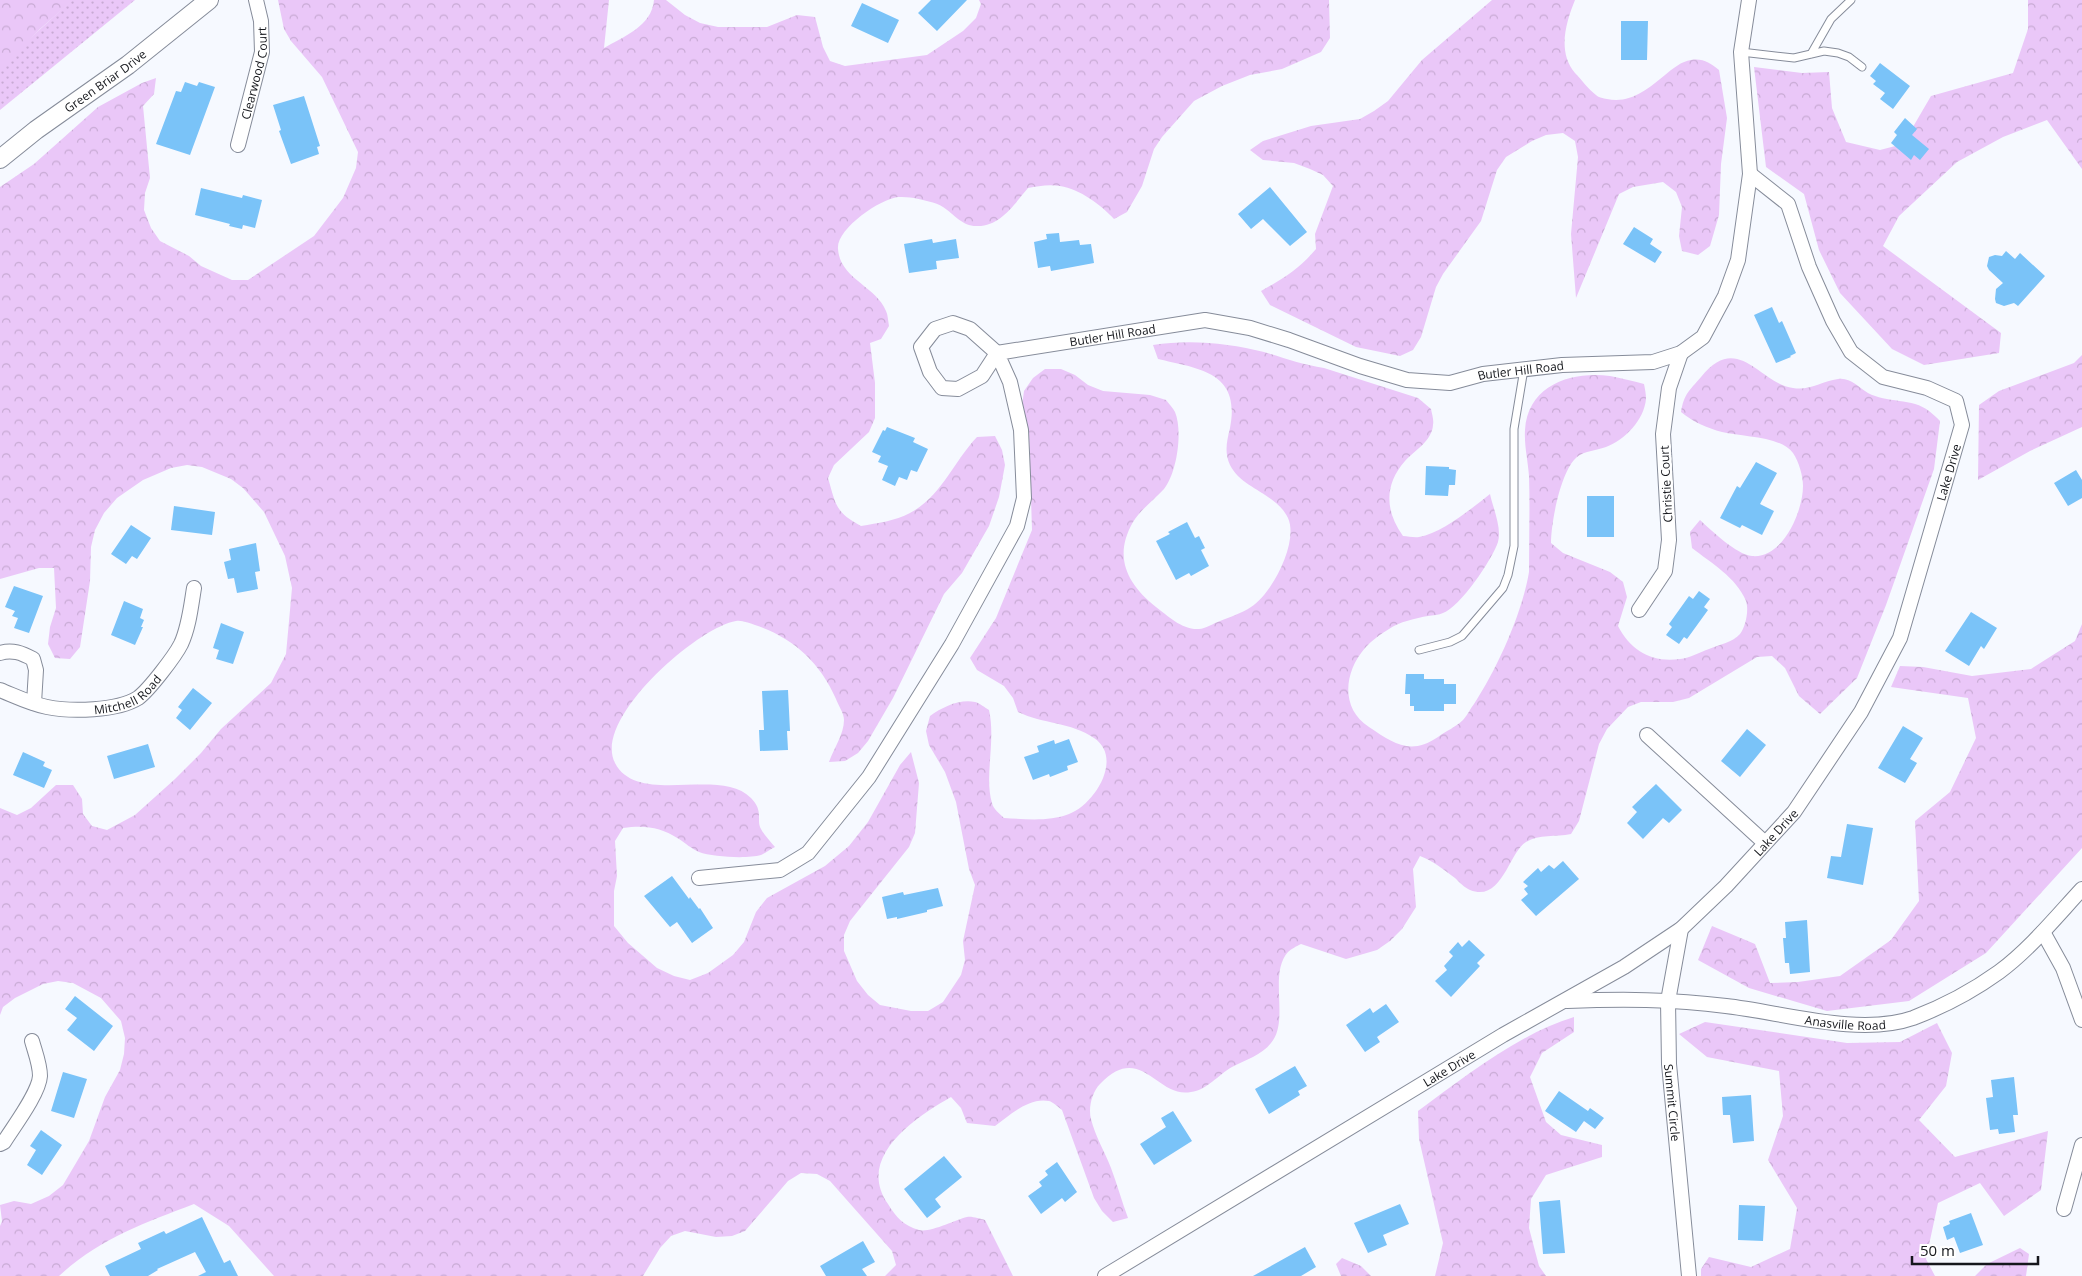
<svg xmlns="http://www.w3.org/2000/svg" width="2082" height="1276" font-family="'Open Sans',sans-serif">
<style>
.grass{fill:url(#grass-dots)}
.forest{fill:url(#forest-crowns)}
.building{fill:#7ac3f8}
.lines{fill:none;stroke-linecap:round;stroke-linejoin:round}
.service-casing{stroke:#868c9a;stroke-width:9}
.minor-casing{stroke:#868c9a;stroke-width:16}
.tertiary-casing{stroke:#868c9a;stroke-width:20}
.service{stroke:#fff;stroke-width:7}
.minor{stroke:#fff;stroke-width:14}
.tertiary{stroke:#fff;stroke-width:18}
.labels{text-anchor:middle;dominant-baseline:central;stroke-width:4.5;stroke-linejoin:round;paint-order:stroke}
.street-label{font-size:12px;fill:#15171c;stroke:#fff}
</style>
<defs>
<pattern id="grass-dots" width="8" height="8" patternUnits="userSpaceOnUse" patternTransform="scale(1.25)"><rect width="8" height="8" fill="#eac7f8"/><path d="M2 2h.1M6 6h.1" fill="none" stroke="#c8aad4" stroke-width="1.8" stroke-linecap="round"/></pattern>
<pattern id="forest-crowns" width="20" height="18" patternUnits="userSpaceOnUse" patternTransform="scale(1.25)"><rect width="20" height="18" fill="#eac7f8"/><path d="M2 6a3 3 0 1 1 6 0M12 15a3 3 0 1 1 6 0" fill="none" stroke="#c8aad4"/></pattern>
</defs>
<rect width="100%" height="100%" fill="#f6f9ff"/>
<path class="grass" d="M72,0H135L0,110V66Z"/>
<path class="forest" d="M0,0H73L40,29L7,63L0,68Z
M278,0H609L604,48C623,37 652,26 654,0H666L685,15L700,23L718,27H767L797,15L815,17L823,47L830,61L845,66L927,55L963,31L976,18L981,4L979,0H1329L1330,38L1321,52L1282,69L1250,75L1222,86L1194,101L1162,137L1154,149L1142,186L1127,212L1114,219C1101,205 1080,189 1060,186C1049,184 1038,186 1028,188C1015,203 1001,226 978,226C963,227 955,215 943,207C936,202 922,200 914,198C909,197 903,197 898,197C880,199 836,229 838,249C840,279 876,286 886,311C888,315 888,321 889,326L881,339L870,343L875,383V418L869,432L834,465L828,478C836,505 835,512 861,526C878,523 895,521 910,513C941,497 954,461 977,437L995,436L1002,450L1005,465L999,497L989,526L962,573L944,594L893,698L868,741L858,753L845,761L829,762C834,748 844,734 844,720C844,713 838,705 836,699C820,662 792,637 755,625C749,623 742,620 736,621C698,627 592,719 615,763C638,807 720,766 751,798C764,811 756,820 761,829C764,835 770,841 775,847C770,849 766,853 761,855C747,859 713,857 699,852C692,849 685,843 679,839C660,827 645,825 623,828L615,841L617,876L614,891V926L628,943L657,968L674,976L690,980L708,973L733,955L744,942L756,912L767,898L825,866L849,846L868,822L900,765L911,752L919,783L915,833L909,847L850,921L844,935V951L857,981L868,995L880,1005L911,1011H928L943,1002L961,975L965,960L963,941L975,885L969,869L956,802L945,772L929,745L926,731L930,716C943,707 959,699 975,702C980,703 985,708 989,710C996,741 984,777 992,803C993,809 1000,814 1004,818C1025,819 1048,822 1069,814C1094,805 1124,758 1094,738C1071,722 1043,724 1018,712L1013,698L1004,686L977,670L970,658L996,618L1032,530L1029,436L1022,406L1024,391L1033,378L1045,369H1061L1075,375L1088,385L1103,391L1150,395L1166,400C1169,404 1173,408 1175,412C1183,431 1177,473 1164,489C1154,500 1141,509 1133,522C1113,557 1127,584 1156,607C1168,616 1182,630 1199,629C1205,629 1214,623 1220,621C1230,617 1242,613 1251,607C1272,594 1299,542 1288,518C1276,493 1242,489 1230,465C1224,452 1227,441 1230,428C1241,372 1200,369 1158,359L1153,345C1189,339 1229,343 1264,352C1284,358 1303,365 1324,368L1418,398L1431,409C1432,414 1434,420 1433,425C1432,441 1415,450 1405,461C1384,485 1385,511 1403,536C1408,536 1414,538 1419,537C1442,533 1471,509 1490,494C1493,508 1502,528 1498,542C1492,560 1460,607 1443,613C1439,615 1433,615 1428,616C1416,618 1399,622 1389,629C1381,634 1371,641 1365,648C1344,672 1340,708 1369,727C1393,743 1410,756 1438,737C1446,731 1456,727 1463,720C1467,716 1470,709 1474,704C1497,669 1522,614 1529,572C1529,540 1530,508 1529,476C1528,461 1524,445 1525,430C1528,385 1571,371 1610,376C1621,378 1633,381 1644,384C1645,389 1646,394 1646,399C1644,420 1625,440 1606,447C1598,450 1584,451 1577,457C1561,470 1551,522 1551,543L1563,553L1610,572L1623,582L1627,597L1618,626C1631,651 1652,663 1680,659C1690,658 1700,652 1709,649C1719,645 1733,642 1740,634C1746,626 1749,610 1746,601C1736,577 1711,563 1692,548L1690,532L1700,520C1711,530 1737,555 1752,556C1783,559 1803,511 1803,486C1803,476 1799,462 1793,453C1781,436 1742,437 1722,432C1707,428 1693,422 1681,412C1684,394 1689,391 1701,377C1738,331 1760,384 1793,388C1810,391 1822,381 1838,379C1850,377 1858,387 1868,393C1886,403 1913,398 1929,411C1933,414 1937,418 1940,421L1934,469L1886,605L1857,678L1820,714L1799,696L1785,668L1772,656L1757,657L1689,698L1673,702H1641L1628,707L1607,729L1599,744L1579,821L1571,834C1556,837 1539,834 1526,842C1509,852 1502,903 1470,890C1465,888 1459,882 1455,878C1443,869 1433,861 1420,856L1413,869L1416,907L1402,929L1390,941L1377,950L1346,959L1301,944C1297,946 1291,949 1288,952C1268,974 1290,1021 1271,1043C1262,1055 1245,1060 1232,1067C1218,1075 1207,1090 1191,1092C1157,1099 1141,1041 1100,1084C1092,1092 1088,1108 1091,1119C1095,1136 1105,1152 1111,1168C1117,1184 1122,1202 1128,1218L1113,1222L1102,1211L1094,1198L1062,1110C1058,1107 1053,1102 1049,1101C1029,1097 1010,1115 995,1126L967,1123L961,1108L951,1097C916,1117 855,1157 888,1204C896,1217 904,1226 919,1230C930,1233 955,1220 967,1217C972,1216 980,1219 985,1220L1013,1276H885L896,1265L892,1251L830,1181L817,1174L801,1173L788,1181L745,1231L732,1236L716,1237L685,1231L671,1236L660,1248L643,1276H274L229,1226L194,1204C144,1223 99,1239 59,1276H0V1226L2,1221L0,1205L14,1201L31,1204L49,1196L63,1185L89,1141L105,1097L120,1070L124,1054L125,1038L121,1021L101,998L73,983L58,981L43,984L15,998L3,1007L0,1015V808L17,815L31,808L56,785H73L82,799L83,814L92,826L107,830L135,815L175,779L201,753L221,729L271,683L286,654L292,588L285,556L264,512L243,488L231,479L202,467L187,465L171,468L143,480L117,498L104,513L95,530L91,547L90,581L80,647L70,659L55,658L48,644L50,627L56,608L54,568H39L0,579V187L34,164L98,107L142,83L156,78L154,94L143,106L150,178L145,193L144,210L151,228L160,241L189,256L201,266L232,280H248L314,236L343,198L356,168L358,152L322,77L291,41L284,29Z
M1492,0H1575C1566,22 1557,52 1575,73C1582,80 1588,89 1596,95C1599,98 1603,98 1607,99C1630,104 1648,89 1665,75C1672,69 1682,61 1691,60C1703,58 1710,63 1719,70L1727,118L1721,164L1719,215L1710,246L1698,255L1682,251L1679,236L1682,207L1676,192L1663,182L1633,187L1619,194L1576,298L1571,234L1578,157L1575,141L1563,133L1546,135L1532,141L1506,157L1497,170L1481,221L1443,274L1436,287L1421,337L1413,350L1400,356L1356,347L1270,305L1261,291C1283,279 1300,268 1316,249L1315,234L1333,186L1323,175L1310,169L1294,163L1263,160L1250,150L1263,141L1311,126L1360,119L1374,111L1388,101L1422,60Z
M2028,0H2082V169L2047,120L2003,137L1957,162L1899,216L1883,246L2001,333L1999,353L1924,365L1892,349L1840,293L1819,250L1804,194L1766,167L1754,67L1802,73L1829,72L1832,108L1846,142L1880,150L1903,144L1931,96L2013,73L2028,29Z
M2082,355V427L2030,451L1978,480L1979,405L1999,391L2074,363Z
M2082,624V848L1986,953L1909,1001L1827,1011L1749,988L1698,960L1712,926L1755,944L1770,983L1798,982L1840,976L1891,940L1919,901L1915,821L1950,792L1976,738L1968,698L1891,687L1900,666L1923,667L1972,676L2031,669L2075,641Z
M1574,1017V1032L1542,1053L1530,1077L1546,1122L1561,1135L1602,1145V1157L1546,1175L1531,1199L1529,1228L1539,1266L1546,1276H1435L1443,1243L1419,1139L1418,1111C1463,1078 1520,1033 1574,1017Z
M1705,1022L1847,1043L1900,1042L1937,1023L1952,1053L1946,1086L1919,1120L1955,1157L2048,1131L2041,1190L2004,1216L1980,1183L1938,1203L1926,1259L1935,1276H1701V1269L1709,1257L1751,1267L1790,1249L1797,1208L1768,1160L1783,1116L1779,1071L1707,1057L1679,1034Z
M2020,1248L2029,1254L2026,1276H1975L1987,1264Z
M1342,1258L1361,1266L1371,1276H1341L1336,1264Z"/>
<path class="building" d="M931,0H967L937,31L918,13Z
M862,3L899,20L888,43L851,26Z
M1621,21H1648L1647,60H1621Z
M1880,63L1910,86L1893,109L1880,99L1885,93L1873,84L1876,81L1870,76Z
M185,82L197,86L199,82L215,87L190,155L156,144L176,91L181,92Z
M304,96L320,146L317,147L319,154L291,164L279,131L281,130L273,105Z
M1905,118L1917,129L1912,135L1929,149L1920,160L1914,155L1911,160L1891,143L1897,135L1894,132Z
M1270,187L1307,232L1290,246L1263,219L1251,229L1238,214Z
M201,188L242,198L243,195L262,200L255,228L243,225L242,229L229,226L230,224L195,215Z
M1634,227L1653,239L1650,244L1662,252L1655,263L1623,244Z
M1059,233L1060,242L1079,240L1080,245L1091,244L1094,263L1051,271L1050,266L1038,268L1034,242L1047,239L1046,234Z
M932,239L933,243L956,239L959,258L936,261L937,269L909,273L904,244Z
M2006,251L2015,259L2020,253L2045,276L2018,306L2014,303L2004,306L1996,303L1995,299L1996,289L2003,283L1989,270L1987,266L1989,257L1995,255L2002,256Z
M1772,307L1779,323L1782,321L1796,353L1790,356L1791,357L1776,363L1754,315Z
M887,427L915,438L913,442L928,449L917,472L911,470L907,480L899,477L895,486L882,480L888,466L878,462L881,456L872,452L883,430L885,431Z
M1756,462L1777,473L1760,504L1774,511L1762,535L1742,525L1740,528L1720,518L1737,486L1740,488Z
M1426,466L1449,467V469L1456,470L1455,485H1449L1448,496L1425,495Z
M2076,470L2082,480V498L2068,506L2054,483Z
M1587,496H1614V537H1587Z
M174,506L215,512L212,535L171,530Z
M1187,522L1195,538L1199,536L1205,548L1201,550L1209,566L1191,576L1189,573L1176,580L1156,541L1170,534L1168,532Z
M131,525L151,538L137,559L132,556L126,564L111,554Z
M256,543L260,571L255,572L258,589L237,593L234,578L228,579L224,562L231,560L229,549Z
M14,586L43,596L29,633L14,628L18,618L12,616L15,611L5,607Z
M1699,591L1710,599L1704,607L1708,610L1687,639L1684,637L1679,644L1666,635L1672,627L1669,624L1689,596L1693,599Z
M124,601L143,609L140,618L144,620L141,627H143L135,645L111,635Z
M1971,612L1997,628L1984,649L1981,646L1969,666L1945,651Z
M221,623L244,632L233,664L216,659L219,650L213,648Z
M1406,674H1424V679H1444V684H1456V704H1444V711H1414V706H1410V694H1405Z
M193,688L212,703L190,730L176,718L182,710L178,707Z
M788,690L790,731H787L788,750L760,751L759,730H764L762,691Z
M1903,726L1923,738L1910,759L1917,763L1905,783L1878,768Z
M1747,729L1766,745L1740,777L1721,761Z
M1069,739L1078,762L1067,766L1068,770L1050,777L1049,774L1033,780L1024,757L1039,752L1037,746L1054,740L1055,744Z
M148,744L155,767L114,779L107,756Z
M23,752L45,762L43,766L52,770L44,788L13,775Z
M1656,784L1682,810L1669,823L1663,818L1643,839L1627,823L1637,812L1632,807Z
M1847,824L1873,828L1863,885L1827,878L1831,856L1841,857Z
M1563,861L1579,879L1536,916L1521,900L1528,894L1524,889L1528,886L1523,882L1538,868L1541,872L1549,865L1554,869Z
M672,876L689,899L690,897L699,909L700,908L713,928L692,943L677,922L670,927L644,896Z
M938,888L943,906L927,910V912L897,919V917L887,919L882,897L903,892L904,895Z
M1807,920L1810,972L1790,974L1789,963H1785L1783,938H1786L1785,922Z
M1469,940L1485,955L1477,963L1480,966L1451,997L1435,981L1447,970L1444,966L1453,956L1449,952L1458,942L1462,947Z
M75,996L113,1026L94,1051L67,1030L77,1018L65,1009Z
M1386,1004L1399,1022L1377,1037L1380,1042L1365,1052L1346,1025L1370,1008L1373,1013Z
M1295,1066L1307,1086L1298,1091L1300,1095L1269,1114L1255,1089Z
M63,1072L87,1079L74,1118L51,1111Z
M2014,1077L2018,1115H2013L2015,1132L1999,1134L1998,1129L1990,1130L1986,1098L1993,1097L1991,1080Z
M1559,1091L1588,1111L1590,1108L1604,1118L1595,1129L1584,1121L1576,1132L1545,1111Z
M1751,1095L1754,1141L1733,1143L1730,1115H1723L1722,1097Z
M1173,1111L1192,1141L1154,1165L1140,1144L1166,1127L1161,1118Z
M41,1130L62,1145L42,1175L27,1165L36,1150L30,1146Z
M944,1156L962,1177L935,1199L941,1207L927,1218L904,1189Z
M1057,1162L1077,1192L1065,1202L1062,1198L1041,1214L1028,1196L1042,1186L1039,1182L1048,1175L1045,1171Z
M1560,1200L1565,1253L1543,1254L1539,1202Z
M1400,1204L1409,1224L1383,1235L1387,1245L1368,1253L1354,1223Z
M1739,1205L1765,1206L1763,1241L1738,1240Z
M1971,1213L1983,1245L1960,1253L1954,1237L1947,1240L1943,1227L1950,1224L1949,1221Z
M202,1217L224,1263L230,1260L238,1276H198L206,1272L195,1252L157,1269L158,1270L148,1276H110L105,1266L141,1249L138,1243L164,1231L166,1234Z
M863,1241L875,1262L862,1269L867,1276H826L820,1266Z
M1305,1247L1316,1267L1301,1276H1253Z"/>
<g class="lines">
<g class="service-casing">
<path id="service" d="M1741,52L1794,58L1824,51L1838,53L1849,57L1862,67
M1811,54L1831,19L1851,0
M1419,650L1450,642L1462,636L1503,588L1508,575L1514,546V429L1524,369"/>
</g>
<g class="minor-casing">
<g id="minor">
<path id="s1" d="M238,145L262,52L261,21L256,0"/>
<path d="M953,323L970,329L997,353L982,376L958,389L942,388L930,372L921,347L935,329Z"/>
<path d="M1639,610L1665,571L1669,540L1663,434L1669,388L1681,353"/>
<path d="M0,653C12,649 22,653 33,659L36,670L34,703"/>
<path id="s2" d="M0,690C15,696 31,704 47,707C71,712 117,711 138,698C149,690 175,656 181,644C189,627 191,606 194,588"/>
<path d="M1647,735L1765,843"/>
<path id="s3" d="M699,878L780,870L808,853L869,777L952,644L1017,526L1024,498L1021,430L1010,382L997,353L1205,320L1250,328L1289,340L1360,366L1407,380L1421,381L1450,383L1483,374L1562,365L1653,362L1681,353L1703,337L1725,296L1738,260L1750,174L1741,52L1749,0"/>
<path id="s4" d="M1681,929L1668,1001L1669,1064L1689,1276"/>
<path d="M2043,932L2063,968L2082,1020"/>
<path id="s5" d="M1567,1001C1622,999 1671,999 1726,1006C1781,1012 1859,1037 1913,1018C1942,1007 1974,990 1999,972C2030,949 2056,917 2082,889"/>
<path d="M0,1144L4,1142C14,1126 39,1093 40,1076C40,1064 35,1052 32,1041"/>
<path d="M2064,1209L2082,1145"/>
<path id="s6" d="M1105,1276L1503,1035L1624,967L1681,929L1726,886L1794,812L1861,712L1900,638L1962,425L1956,401L1927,388L1883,377L1851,352L1833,321L1809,267L1788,204L1750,174"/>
</g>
</g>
<g class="tertiary-casing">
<g id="tertiary">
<path id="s7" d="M0,159L36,130L128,65L209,0"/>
</g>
</g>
<use href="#service" class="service"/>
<use href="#minor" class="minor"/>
<use href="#tertiary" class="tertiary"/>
</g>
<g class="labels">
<g class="street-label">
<text stroke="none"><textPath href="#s1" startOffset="74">Clearwood Court</textPath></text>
<text stroke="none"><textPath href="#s7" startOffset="131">Green Briar Drive</textPath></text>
<text stroke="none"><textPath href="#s3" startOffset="798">Butler Hill Road</textPath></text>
<text stroke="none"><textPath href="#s3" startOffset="1218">Butler Hill Road</textPath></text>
<text stroke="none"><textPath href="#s6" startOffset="1212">Lake Drive</textPath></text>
<text transform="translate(1666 484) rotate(-93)">Christie Court</text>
<text stroke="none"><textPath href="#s2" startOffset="135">Mitchell Road</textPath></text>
<text stroke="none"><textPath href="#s6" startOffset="808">Lake Drive</textPath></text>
<text stroke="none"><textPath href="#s5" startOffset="280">Anasville Road</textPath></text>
<text stroke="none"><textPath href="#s6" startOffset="402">Lake Drive</textPath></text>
<text stroke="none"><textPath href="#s4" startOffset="175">Summit Circle</textPath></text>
</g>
</g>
<path d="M1912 1256v8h126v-8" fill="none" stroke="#15171c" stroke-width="2.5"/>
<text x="1920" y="1256" font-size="15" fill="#15171c" stroke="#ffffff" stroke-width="4" paint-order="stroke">50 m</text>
</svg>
